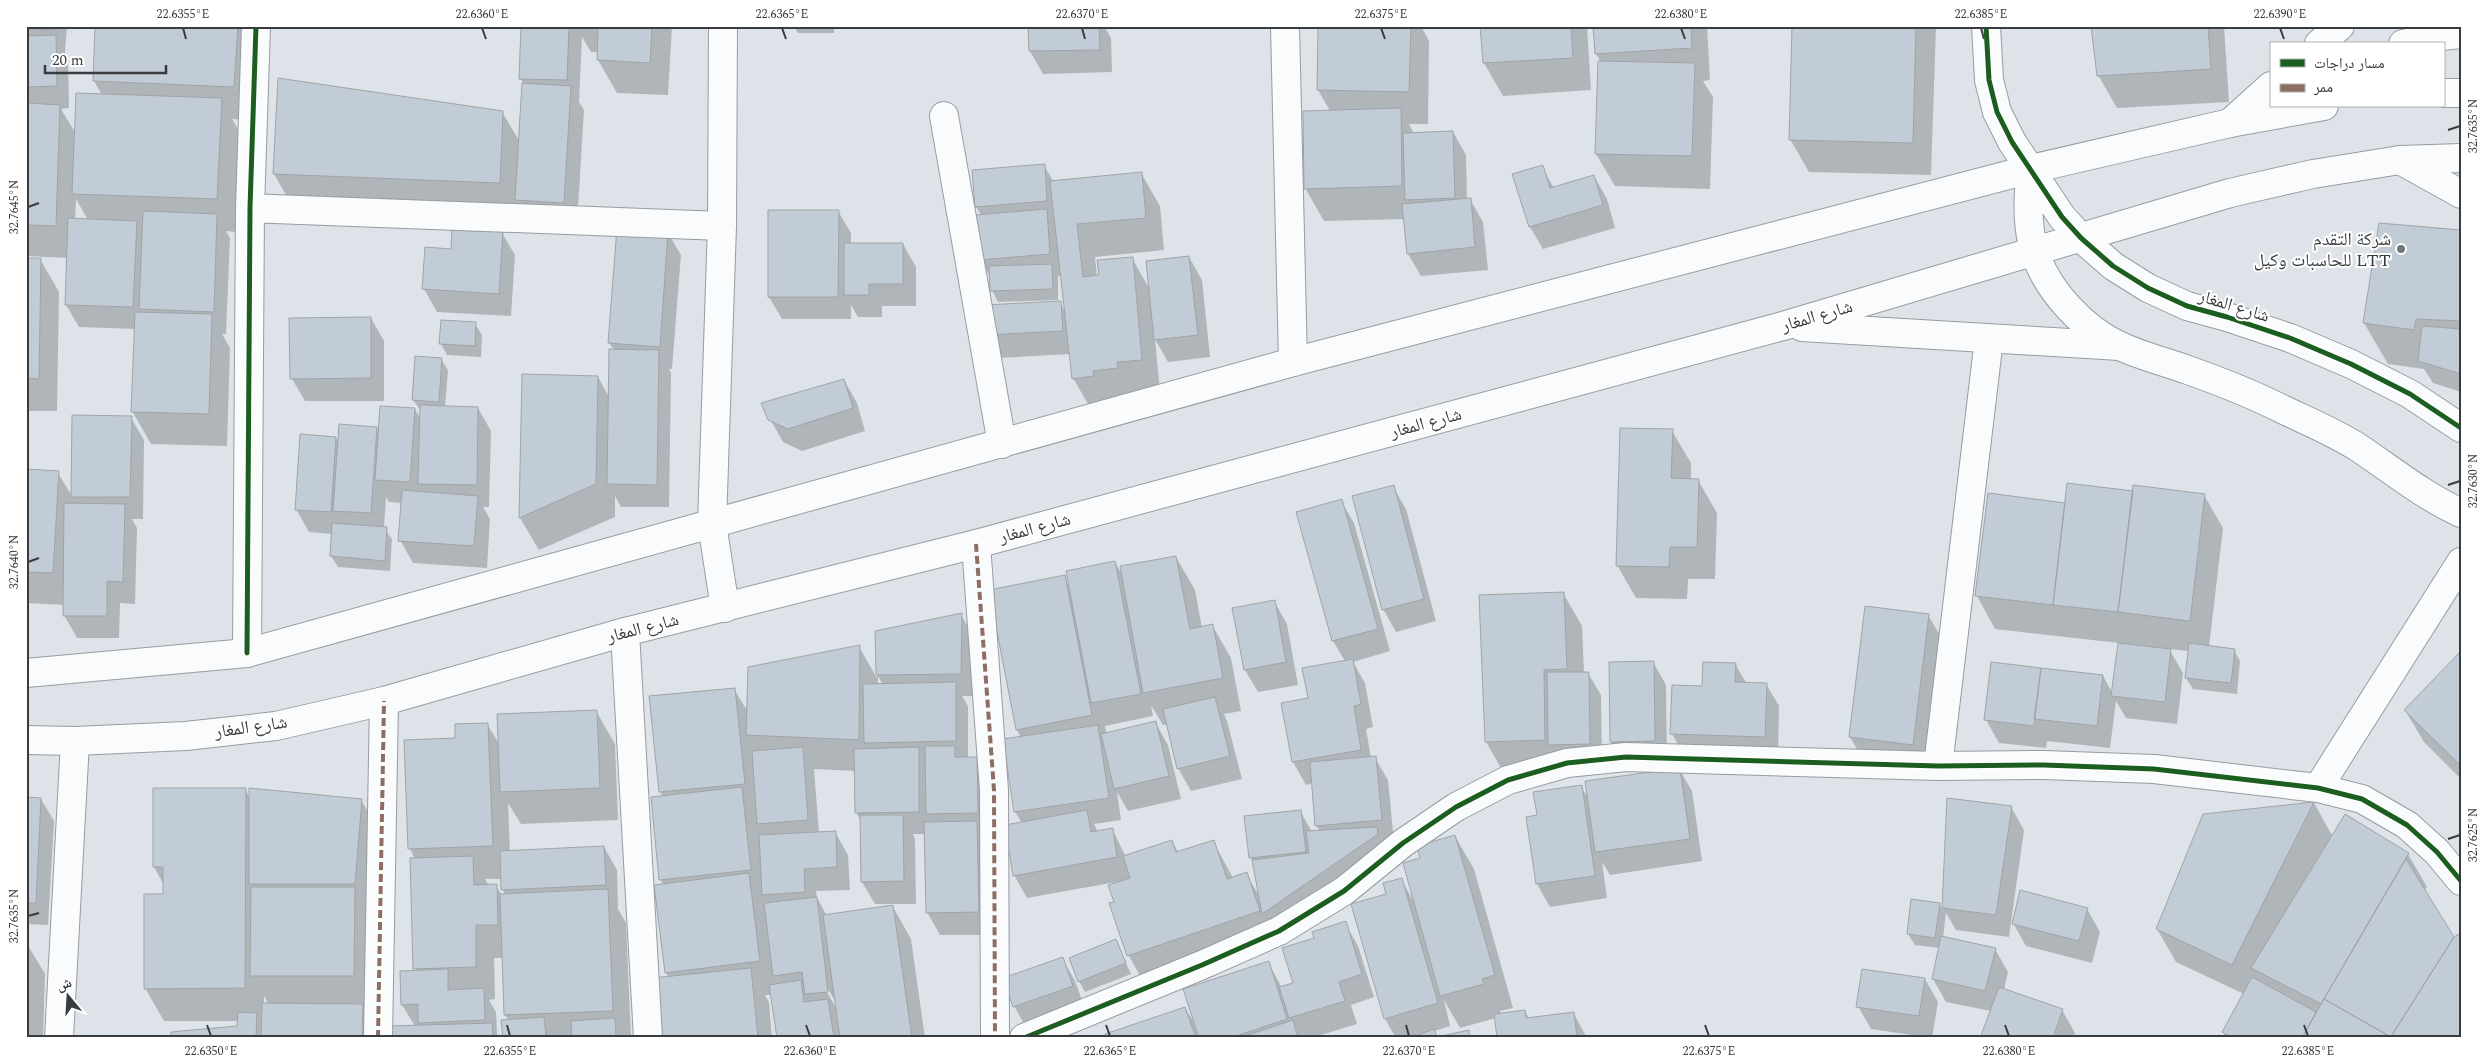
<svg xmlns="http://www.w3.org/2000/svg" width="2487" height="1064" font-family="Spectral,'Noto Naskh Arabic',serif">
<style>
.shadow{fill:#0003;fill-rule:evenodd}
.building{fill:#c2ccd6;stroke:#a0a4a8}
.lines{fill:none;stroke-linecap:round;stroke-linejoin:round}
.minor-casing{stroke:#979c9f;stroke-width:30}
.major-casing{stroke:#979c9f;stroke-width:30}
.minor{stroke:#fafbfc;stroke-width:28}
.major{stroke:#fafbfc;stroke-width:28}
.quiet{stroke:#8d6e63;stroke-width:4;stroke-dasharray:8 4;stroke-linecap:butt}
.cycleway-casing{stroke:#fff;stroke-width:8}
.cycleway{stroke:#1b5e20;stroke-width:5}
.ticks{fill:none;stroke:#383c3f;stroke-width:2}
.poi-dot{fill:#72767a;stroke:#fff;stroke-width:2}
.labels{text-anchor:middle;dominant-baseline:central;stroke-width:4;stroke-linejoin:round;paint-order:stroke}
.poi-label{font-size:18px;fill:#383c3f;stroke:#fff;text-anchor:end}
.street-label{font-size:18px;fill:#383c3f;stroke:#fff}
.neatline{fill:none;stroke:#383c3f;stroke-width:2}
.ticks-label{font-size:12px;text-anchor:middle;fill:#383c3f}
</style>
<rect width="100%" height="100%" fill="#dde3e8"/>
<path class="shadow" d="M26,26H67L65,52L68,59L69,108L61,109L76,134L102,95L94,81L97,26H257L253,120L232,119L240,132L236,232L226,231L230,238L226,334H222L230,348L227,446L151,444L132,411L135,329L79,327L66,305L68,258L26,256ZM76,199L88,220H75Z
M508,26H672L668,95L617,93L598,60V52H591L582,37L579,102L584,110L577,225L529,222L519,204L518,215L293,207L274,174L502,112L520,142L523,83L520,78L522,28Z
M794,26H834V33H798Z
M1029,26H1104L1111,38L1112,72L1043,74L1030,51Z
M1320,26H1421L1429,41L1428,124H1409L1414,134L1453,132L1466,155L1467,199H1470L1483,222L1488,270L1421,276L1408,254L1405,219L1324,221L1305,188L1330,111L1318,90Z
M1481,26H1587L1591,90L1503,96L1484,63Z
M1594,26H1707L1710,80L1703,81L1713,97L1710,189L1615,186L1596,154L1601,62L1596,54Z
M1793,26H1936L1931,175L1809,172L1790,139Z
M2092,26H2224L2229,102L2117,108L2098,75Z
M1044,166L1054,182L1141,173L1160,206L1164,250L1095,257L1097,277L1132,258L1150,290L1189,257L1202,280L1210,357L1168,362L1155,339L1160,392L1092,411L1073,378L1070,354L1000,358L987,335L1060,302L1065,312L1062,276H1058V300L998,302L992,290L991,278L980,259L982,216L976,207Z
M1542,167L1554,188L1594,176L1607,199L1615,228L1543,249L1530,227Z
M838,211L851,233V245L903,244L916,267V306H882V317H858L851,305V319H782L769,297Z
M2461,231V392L2433,383L2424,369L2388,364L2364,323Z
M502,233L515,255L511,316L437,312L424,289L426,249L452,250Z
M668,233L681,255L672,369H669L671,373L669,507H621L615,496V517L539,550L520,518L524,375L598,377L609,397L614,350L609,343Z
M26,259H40L59,292L57,411H26Z
M371,318L384,341V401H305L292,379Z
M475,324L482,335L481,357L447,355L441,344Z
M441,359L448,370L445,407L478,408L491,431L489,507H483L490,519L487,568L413,563L400,540L402,503L389,502L386,497L384,528L392,539L390,571L338,567L331,556L333,534L309,532L296,509L336,438L339,443L376,428L380,434L415,409L421,420V411L413,400Z
M844,380L857,403L865,431L802,451L783,442L770,419Z
M131,418L144,440L143,519H132L137,528L135,604L120,603L119,638H77L64,615V605L26,603V471L58,473L72,496Z
M1672,431L1691,463V480H1698L1717,513L1715,579H1688L1687,599L1636,598L1617,565Z
M1393,487L1406,509L1436,621L1396,632L1383,609Z
M2134,492L2204,495L2223,528L2209,647L2234,650L2240,661L2237,694L2193,689L2186,678L2189,651L2169,649L2183,673L2177,724L2126,718L2116,701L2110,748L2047,741L2046,748L1999,743L1986,720L2103,676L2113,694L2119,643L1995,629L1977,596L2066,504Z
M1341,501L1354,523L1390,651L1353,662L1365,683L1373,727L1366,729L1371,758H1375L1388,780L1394,842L1390,857L1147,988L1129,956L1111,904L1116,903V882L1027,898L1014,875L1022,823L1015,812L1021,738L1017,730L1064,577L1069,586L1115,562L1123,576L1176,557L1195,590L1202,628L1212,625L1231,658L1241,711L1224,714L1227,721L1242,779L1191,791L1178,768L1168,724L1163,725L1151,705L1153,716L1105,726L1107,734L1155,722L1168,745L1181,799L1128,811L1117,792L1121,820L1094,824L1098,832L1112,829L1126,857L1172,841L1178,852L1213,841L1233,878L1246,874L1260,897L1254,864L1250,857L1300,811L1312,832L1320,831L1316,825L1313,783L1306,785L1293,762L1283,704L1309,699L1345,661L1333,641L1298,513Z
M1563,593L1582,626L1584,673H1588L1601,695L1602,767L1505,775L1486,742Z
M1274,601L1287,624L1298,685L1258,692L1245,670Z
M961,615L974,637V696H962L968,706V758H977L990,781L991,935H940L927,912L926,834H913L915,839L916,904H875L862,882L861,821L856,812L855,771L814,769L819,833L835,832L848,855L850,890L816,891L817,898L827,916L893,907L911,939L925,1038H779L772,995H765L769,1002L772,1038H659L669,978L666,973L664,885L660,880L663,797L660,792L734,689L748,712L859,647L877,678V632ZM878,676L883,685H878ZM826,986L837,1004V1009L824,987Z
M1928,615L1947,647L1932,777L1869,770L1850,737Z
M2461,653V779L2424,742L2405,710Z
M1653,662L1666,685L1667,764H1624L1611,742Z
M1735,664L1747,684H1766L1779,706L1778,759L1685,757L1672,734L1673,686L1703,687Z
M596,711L615,744L618,820L521,824L508,803L510,852L604,847L617,870L618,909L626,923L631,1038H504L509,1021L505,1015L503,958H494L495,999L489,1000L496,1012L497,1033L499,1038H390L415,1026L402,1005L416,972L415,859L410,849L405,741L457,740L487,724L500,745ZM485,879H502V889L506,895H502L496,886H489Z
M1679,769L1692,791L1702,861L1610,875L1602,862L1607,898L1550,907L1537,884L1528,818L1538,816L1581,787L1589,799Z
M245,789L250,798L361,800L380,832L372,1009L364,1008L381,1038H172L238,1027L239,1021H164L145,988L165,895L164,885L154,867ZM264,996L269,1005H264Z
M26,798L41,799L54,821L48,925L26,924Z
M1949,800L2011,807L2024,830L2009,937L1956,930L1946,913L1943,938L1995,949L2008,972L2004,990L2062,1010L2075,1033L2073,1038H1981L1991,1011L1946,1002L1933,979L1940,948L1915,945L1908,934L1940,905L1943,910Z
M2314,803L2333,837L2408,854L2427,887L2424,891L2461,1038H2227L2223,1032L2244,994L2176,962L2157,929L2203,815Z
M1455,836L1474,869L1513,1008L1500,1011L1501,1014L1525,1011L1529,1019L1574,1014L1587,1038H1498L1496,1018L1460,1028L1444,1000L1450,1026L1434,1031L1438,1038H1396L1385,1019L1387,894L1401,879L1414,902L1422,858Z
M2087,909L2100,932L2092,963L2026,946L2013,923Z
M1345,923L1358,946L1374,997L1351,1005L1357,1024L1311,1038H1107L1185,1008L1197,1027L1268,962L1282,988L1294,984L1316,939Z
M1116,941L1131,974L1085,992L1079,981Z
M26,942L45,974L43,1038H26Z
M1062,958L1075,981L1085,1009L1027,1029L1014,1006Z
M1925,979L1938,1002L1932,1038L1871,1029L1858,1006Z"/>
<path class="building" d="M26,26H54V30L26,28Z
M95,26H238L234,87L93,81Z
M521,26H569L567,80L519,79Z
M598,26H652L650,63L597,60Z
M1028,26H1099L1100,50L1029,51Z
M1318,26H1411L1409,92L1317,90Z
M1480,26H1571L1573,58L1483,63Z
M1593,26H1691L1692,48L1595,54Z
M1792,26H1916L1913,143L1789,140Z
M2091,26H2208L2211,69L2097,76Z
M56,35L57,86L26,87V36Z
M1598,61L1695,63L1692,156L1595,154Z
M278,78L503,111L500,183L273,174Z
M522,83L571,86L564,203L515,200Z
M76,93L222,98L217,199L72,194Z
M26,103L60,105L56,226L26,225Z
M1401,108L1402,186L1304,189L1303,111Z
M1453,131L1455,198L1405,200L1403,133Z
M1045,164L1047,201L975,207L972,170Z
M1543,165L1550,188L1594,175L1603,205L1529,227L1512,174Z
M1142,172L1146,218L1077,224L1083,277L1099,275L1097,260L1133,257L1142,360L1117,362L1118,368L1093,371L1094,376L1072,379L1050,181Z
M1471,198L1475,247L1407,254L1402,204Z
M1047,209L1050,254L979,260L975,215Z
M768,210H839L838,297H768Z
M143,211L217,214L214,312L139,309Z
M68,218L137,221L133,307L65,305Z
M2379,223L2461,230V321L2416,319L2414,330L2363,323Z
M617,228L668,231L660,347L608,343Z
M452,229L503,231L499,294L422,289L425,247L451,249Z
M844,243H903V284H869V295H844Z
M1189,256L1198,335L1154,340L1146,261Z
M26,258H41L39,379L26,378Z
M1052,264L1053,289L990,291L989,266Z
M1061,301L1063,331L986,335L985,305Z
M135,312L212,314L209,414L131,412Z
M371,317V378L290,379L289,318Z
M441,320L476,322L475,346L439,344Z
M2422,326L2461,329V374L2418,361Z
M609,349L659,350L657,485L607,484Z
M415,356L442,358L439,402L412,400Z
M522,374L598,376L596,484L519,518Z
M844,379L853,408L788,429L768,420L761,403Z
M420,405L478,407L477,485L418,484Z
M380,406L415,408L410,482L375,480Z
M72,415L132,416L130,497H71Z
M339,424L377,427L371,513L333,511Z
M1620,428L1673,429L1671,478L1699,479L1697,547H1670L1669,567L1616,566Z
M300,434L336,437L331,512L295,510Z
M26,469L59,471L53,573L26,572Z
M2067,483L2133,491L2118,612L2053,605Z
M1394,485L1424,599L1382,610L1352,496Z
M2133,485L2205,494L2190,621L2118,612Z
M402,490L478,496L474,546L398,541Z
M1988,493L2065,503L2053,605L1975,596Z
M1342,499L1378,629L1332,641L1296,512Z
M64,503L125,504L123,582L107,581V616H63Z
M332,523L387,527L385,561L330,556Z
M1176,556L1190,629L1213,624L1223,678L1143,693L1120,566Z
M1115,561L1141,694L1091,703L1066,571Z
M1065,575L1092,715L1016,730L989,590Z
M1564,592L1567,669L1544,670L1545,740L1485,742L1479,595Z
M1275,600L1286,662L1244,670L1232,608Z
M1865,606L1929,614L1913,745L1849,737Z
M962,613L961,674L876,675L875,631Z
M2118,643L2171,649L2165,702L2111,696Z
M2189,643L2235,649L2231,683L2185,678Z
M860,645L859,740L746,735L748,667Z
M2461,651V766L2404,710Z
M1353,659L1361,704L1354,706L1361,750L1292,762L1281,703L1308,698L1302,668Z
M1654,661L1655,741L1610,742L1609,662Z
M1703,662L1736,663L1735,682L1767,683L1765,737L1670,734L1672,685L1702,686Z
M1991,662L2041,668L2034,726L1984,720Z
M2041,668L2103,675L2097,726L2034,719Z
M1547,672H1589L1590,744L1548,745Z
M956,682V741L864,743L863,684Z
M735,688L745,784L659,792L649,696Z
M1215,697L1230,756L1177,769L1163,709Z
M597,710L600,788L500,792L497,714Z
M1156,721L1169,776L1114,789L1101,734Z
M488,723L493,846L408,849L404,740L455,738V724Z
M1098,725L1109,798L1014,812L1003,739Z
M925,746H955V757H977L978,813L926,814Z
M803,747L808,820L757,824L752,751Z
M919,747V812L855,813L854,749Z
M1376,756L1382,820L1315,826L1310,762Z
M1680,768L1690,839L1595,852L1585,781Z
M1582,785L1595,876L1536,884L1526,817L1537,815L1533,792Z
M742,787L751,870L659,880L651,797Z
M153,788H246L245,988L144,989V894H163V867H153Z
M249,788L362,799L355,884H249Z
M26,797L41,798L36,903H26Z
M1947,798L2012,806L1996,915L1942,908Z
M2314,802L2232,965L2156,929L2203,814Z
M1087,810L1091,832L1113,828L1117,857L1013,876L1005,825Z
M1301,810L1306,852L1249,858L1244,816Z
M2345,814L2409,853L2321,1004L2251,968Z
M860,815H903L904,881L861,882Z
M977,821L979,912L926,913L924,822Z
M1377,827L1378,834L1262,914L1252,860L1309,853L1306,831Z
M836,831L837,867L804,869L805,892L762,895L759,835Z
M1455,835L1495,975L1482,979L1484,984L1440,996L1403,863L1420,858L1417,846Z
M1172,840L1176,852L1214,840L1227,879L1247,872L1260,911L1127,956L1109,903L1114,902L1108,885L1130,878L1123,856Z
M604,846L606,885L501,890L500,851Z
M473,856L474,885L497,884L498,925H476V967L413,969L410,858Z
M2406,859L2454,937L2391,1037L2324,999Z
M749,873L760,961L665,973L654,885Z
M1402,878L1438,1003L1384,1019L1351,904L1386,894L1383,883Z
M251,887H355L354,976H250Z
M608,889L613,1011L504,1015L500,894Z
M2020,890L2088,908L2079,941L2012,924Z
M817,897L828,992L805,994L802,972L773,976L764,903Z
M1911,899L1940,903L1935,938L1907,934Z
M893,905L912,1038H840L823,915Z
M1346,921L1362,974L1339,982L1345,1001L1289,1018L1279,987L1293,983L1282,948L1314,938L1312,932Z
M2461,933V1038H2390L2454,937Z
M1941,936L1996,948L1985,991L1932,979Z
M1116,939L1126,963L1078,982L1069,958Z
M1063,957L1073,986L1013,1007L1003,978Z
M1269,961L1287,1019L1230,1038H1199L1183,989Z
M751,968L758,1038H658L652,978Z
M448,969V990L484,988L485,1020L418,1023V1004L401,1005L400,971Z
M1862,969L1925,978L1919,1016L1856,1007Z
M2252,977L2316,1012L2302,1038H2233L2222,1032Z
M801,980L804,1002L828,999L834,1038H777L769,985Z
M1999,987L2063,1009L2053,1038H1980Z
M2324,999L2391,1037L2302,1038Z
M262,1003L363,1004L362,1038H261Z
M1185,1007L1196,1038H1106L1105,1034Z
M1525,1010L1526,1018L1574,1012L1577,1038H1497L1494,1014Z
M238,1012L257,1013L256,1038H171V1032L237,1026Z
M544,1017L546,1037L503,1038L501,1020Z
M615,1018L616,1038H572L571,1021Z
M1293,1020L1298,1038H1239Z
M492,1023L493,1038H389V1026Z
M1434,1029L1437,1037L1469,1030L1470,1038H1411Z"/>
<g class="lines">
<g class="minor-casing">
<path id="minor" d="M723,26L722,226L712,524L725,608
M1285,26L1293,362
M1986,26L1989,80L1997,112L2012,142L2062,217L2081,238L2113,266L2148,288L2187,306L2227,317L2290,338L2351,364L2410,394L2461,428
M2319,44L2340,26
M2403,44L2441,36L2461,34
M944,116L1002,444
M2230,123L2271,86
M2400,160L2461,194
M2031,169C2024,225 2029,265 2069,308C2084,324 2100,337 2120,346C2141,356 2166,362 2188,370C2219,381 2252,394 2282,409C2307,421 2336,433 2359,448C2393,471 2424,496 2461,513
M250,208L722,226
M976,544L994,790L995,1038
M625,632L648,1038
M247,653L250,208L256,26
M1938,766L1989,339
M2318,788L2461,562
M59,1038L75,741
M378,1038L384,701
M1024,1038L1202,965L1279,931L1344,891L1403,843L1456,807L1508,780L1567,763L1626,757L1938,766L2044,765L2154,769L2318,788L2362,799L2407,825L2437,852L2461,881"/>
</g>
<g class="major-casing">
<path id="major" d="M2443,93H2461
M1802,327L2120,346
M26,673L247,653L1293,362L2031,169L2230,123L2324,106
M26,740L75,741L186,736L276,726L384,701L625,632L976,544L1783,326L2230,193L2313,174L2400,160L2461,158"/>
</g>
<use href="#minor" class="minor"/>
<use href="#major" class="major"/>
<path class="quiet" d="M976,544L994,790L995,1038
M378,1038L384,701"/>
<g class="cycleway-casing">
<path id="cycleway" d="M1986,26L1989,80L1997,112L2012,142L2062,217L2081,238L2113,266L2148,288L2187,306L2227,317L2290,338L2351,364L2410,394L2461,428
M247,653L250,208L256,26
M1024,1038L1202,965L1279,931L1344,891L1403,843L1456,807L1508,780L1567,763L1626,757L1938,766L2044,765L2154,769L2318,788L2362,799L2407,825L2437,852L2461,881"/>
</g>
<use href="#cycleway" class="cycleway"/>
</g>
<path class="ticks" d="M183,28L186,39M482,28L486,39M782,28L786,39M1082,28L1085,39M1381,28L1385,39M1681,28L1685,39M1981,28L1984,39M2280,28L2284,39M2448,130L2460,126M28,207L39,203M2448,485L2460,481M28,562L39,558M2448,839L2460,835M28,916L39,913M207,1025L211,1036M507,1025L510,1036M806,1025L810,1036M1106,1025L1110,1036M1406,1025L1409,1036M1705,1025L1709,1036M2005,1025L2009,1036M2304,1025L2308,1036"/>
<circle class="poi-dot" cx="2401" cy="249" r="5"/>
<g class="labels">
<g class="poi-label">
<text x="2391" y="239">شركة التقدم<tspan x="2391" dy="21">للحاسبات وكيل LTT</tspan></text>
</g>
<g class="street-label">
<text transform="translate(2234 306) rotate(17)">شارع المغار</text>
<text transform="translate(1817 316) rotate(-16)">شارع المغار</text>
<text transform="translate(1426 423) rotate(-15)">شارع المغار</text>
<text transform="translate(1035 528) rotate(-15)">شارع المغار</text>
<text transform="translate(643 628) rotate(-14)">شارع المغار</text>
<text transform="translate(251 727) rotate(-8)">شارع المغار</text>
</g>
</g>
<rect width="2487" height="1064" fill="none" stroke="#ffffff" stroke-width="55"/>
<rect x="2270" y="42" width="175" height="65" fill="#ffffff" stroke="#afb1b2"/>
<rect x="2280" y="59" width="25" height="8" fill="#1b5e20" stroke="#afb1b2"/>
<text x="2314" y="68" font-size="15" fill="#383c3f">مسار دراجات</text>
<rect x="2280" y="84" width="25" height="8" fill="#8d6e63" stroke="#afb1b2"/>
<text x="2314" y="92" font-size="15" fill="#383c3f">ممر</text>
<g transform="translate(68 996) rotate(342)" stroke="#ffffff" stroke-width="4" paint-order="stroke">
<path d="M0-4L9 19L0 12L-9 19Z" fill="#383c3f"/>
<text y="-8" font-size="14" font-weight="bold" text-anchor="middle" fill="#383c3f">ش</text>
</g>
<path d="M45 65v8h121v-8" fill="none" stroke="#383c3f" stroke-width="2.5"/>
<text x="52" y="65" font-size="15" fill="#383c3f" stroke="#ffffff" stroke-width="4" paint-order="stroke">20 m</text>
<rect x="28" y="28" width="2432" height="1008" class="neatline"/>
<g class="ticks-label">
<text x="183" y="18">22.6355°E</text>
<text x="482" y="18">22.6360°E</text>
<text x="782" y="18">22.6365°E</text>
<text x="1082" y="18">22.6370°E</text>
<text x="1381" y="18">22.6375°E</text>
<text x="1681" y="18">22.6380°E</text>
<text x="1981" y="18">22.6385°E</text>
<text x="2280" y="18">22.6390°E</text>
<text transform="translate(2473 126) rotate(-90)" y="4">32.7635°N</text>
<text transform="translate(14 207) rotate(-90)" y="4">32.7645°N</text>
<text transform="translate(2473 481) rotate(-90)" y="4">32.7630°N</text>
<text transform="translate(14 562) rotate(-90)" y="4">32.7640°N</text>
<text transform="translate(2473 835) rotate(-90)" y="4">32.7625°N</text>
<text transform="translate(14 916) rotate(-90)" y="4">32.7635°N</text>
<text x="211" y="1055">22.6350°E</text>
<text x="510" y="1055">22.6355°E</text>
<text x="810" y="1055">22.6360°E</text>
<text x="1110" y="1055">22.6365°E</text>
<text x="1409" y="1055">22.6370°E</text>
<text x="1709" y="1055">22.6375°E</text>
<text x="2009" y="1055">22.6380°E</text>
<text x="2308" y="1055">22.6385°E</text>
</g>
</svg>
